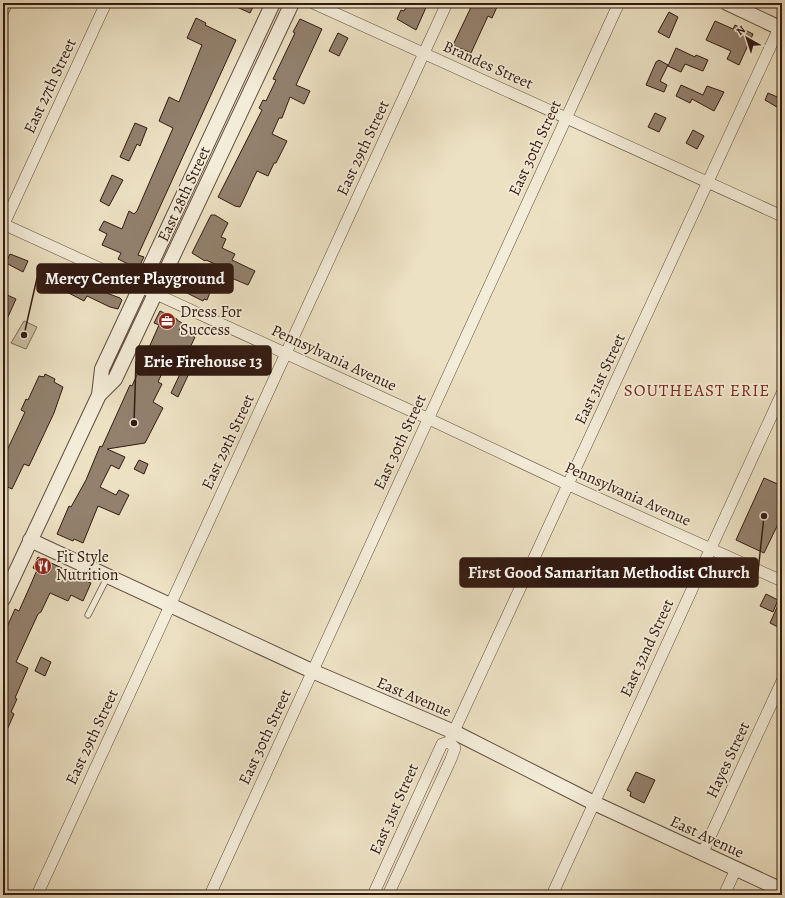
<svg xmlns="http://www.w3.org/2000/svg" width="785" height="898" font-family="Alegreya,serif">
<style>
.green{fill:#ccbfa5;stroke:#7f6c5b}
.building{fill:#93816e;stroke:#321a11}
.lines{fill:none;stroke-linecap:round;stroke-linejoin:round}
.service-casing{stroke:#604c3e;stroke-width:7}
.minor-casing{stroke:#604c3e;stroke-width:12}
.tertiary-casing{stroke:#604c3e;stroke-width:16}
.service{stroke:#f3ecd8;stroke-width:5.5}
.minor{stroke:#f3ecd8;stroke-width:11}
.tertiary{stroke:#f3ecd8;stroke-width:14}
.labels{text-anchor:middle;dominant-baseline:central;stroke-width:3.5;stroke-linejoin:round;paint-order:stroke}
.street-label{font-size:16px;fill:#321a11;stroke:#f3ecd8}
.poi-label{font-size:16px;fill:#321a11;stroke:#f3ecd8;text-anchor:start}
.neighbourhood-label{font-size:17px;letter-spacing:1px;fill:#7a1f14;stroke:#f3ecd8}
.leader{fill:none;stroke:#321a11;stroke-width:1.5}
.callout-dot{fill:#321a11;stroke:#f3ecd8;stroke-width:1.5}
.callout{fill:#321a11;stroke:#321a11;stroke-width:1.5}
.callout-label{font-size:17px;text-anchor:middle;font-weight:bold;fill:#fff}
</style>
<rect width="100%" height="100%" fill="#ece1c3"/>
<filter id="stains"><feTurbulence type="fractalNoise" baseFrequency=".005" numOctaves="4"/><feColorMatrix values="0 0 0 0 .2 0 0 0 0 .09 0 0 0 0 .02 0 0 0 .5 -.17"/></filter>
<radialGradient id="worn" r=".72"><stop offset=".6" stop-color="#630" stop-opacity="0"/><stop offset="1" stop-color="#630" stop-opacity=".3"/></radialGradient>
<path class="green" d="M24,321L37,327L26,349L11,343Z"/>
<path class="building" d="M228,3H255L250,13Z
M408,3H428L416,30L397,19L401,10L404,11Z
M473,3H488L497,7L492,18L488,16L471,53L453,45Z
M669,12L678,17L669,38L658,32Z
M196,18L206,23L205,25L236,40L138,255L144,257L138,269L118,259L121,253L102,245L107,234L99,230L104,221L122,229L129,211L134,214L137,211L173,128L159,121L169,97L179,102L202,45L187,38Z
M300,19L322,29L296,85L310,91L304,104L290,97L282,118H279L272,134L287,141L276,163H274L268,176L257,171L240,207L235,206L218,197L262,110L259,108L263,100L266,101L276,80L273,79L295,33L293,32Z
M715,21L733,29L735,25L753,34L739,65L727,59L731,51L706,40Z
M338,33L348,38L339,56L329,51Z
M676,48L695,57L696,55L708,60L703,71L685,64L681,72L668,66Z
M659,60L668,65L660,81L667,85L664,92L646,85L656,62Z
M681,85L703,95L707,86L724,92L714,111L692,99L690,103L676,96Z
M768,93L782,99V110L765,100Z
M655,113L666,118L659,132L648,127Z
M135,123L147,128L140,146L137,144L129,161L120,157Z
M693,130L704,136L697,149L686,143Z
M112,175L123,180L109,206L100,201Z
M211,215H215L228,223L221,237L226,239L222,248L235,254L232,260L255,271L248,285L222,274L224,268L206,260L205,261L192,253Z
M10,254L28,261L23,272L6,263Z
M67,273L79,278L77,282L120,298L122,300L118,309L110,307L87,296L84,301L63,290L64,287L61,286Z
M181,275L199,283L200,280L208,284L206,288L211,290L207,300L204,299L203,301L175,287Z
M3,293L16,299L3,328Z
M160,311L177,319V320L182,323L179,330L195,337L189,350L198,354L178,397L171,393L180,374L165,367L158,382L162,384L153,402L163,408L145,443L107,449L125,457L119,469L111,465L100,487L116,495L119,490L129,495L119,515L98,506L83,543L74,539L73,541L57,534L69,506L71,507L86,480L100,446L102,447L130,385L132,386L159,325L154,323Z
M45,374L55,379L54,382L63,387L54,413L29,466L24,464L12,489L3,485V459L25,412L21,410L26,399L28,400L39,376L44,377Z
M139,460L148,464L144,474L134,469Z
M764,478L782,486V521L780,520L764,553L736,540Z
M38,557L62,568L61,570L91,583L83,601L71,595L68,601L50,593L41,612L38,614L16,662L28,668L15,698L17,699L11,712L14,714L3,739V636L15,609L19,611L31,584L37,570L33,568Z
M766,594L778,600L773,612L760,606Z
M782,596V629L770,623Z
M41,657L51,662L45,676L35,671Z
M636,772L655,780L644,803L630,796L631,792L627,790Z"/>
<g class="lines">
<g class="service-casing">
<path id="service" d="M3,17L10,3
M88,615L108,576"/>
</g>
<g class="minor-casing">
<path id="minor" d="M313,3L782,216
M3,224L429,419L569,485L782,581
M3,226L106,3
M449,742L779,28
M703,852L782,681
M37,895L447,3
M210,895L619,3
M373,895L442,744L449,742L455,748L451,759L388,895
M552,895L782,393
M724,895L736,869"/>
</g>
<g class="tertiary-casing">
<path id="tertiary" d="M727,3L782,29
M99,395L115,379L292,3
M30,540L312,671L454,732L594,803L782,890
M3,599L99,395L102,369L273,3"/>
</g>
<use href="#service" class="service"/>
<use href="#minor" class="minor"/>
<use href="#tertiary" class="tertiary"/>
</g>
<defs>
<g id="office-disc" transform="scale(0.9)"><circle r="9.5" fill="#8f2418" stroke="#f3ecd8"/><path d="M-6-3h4V-5.5h4V-3h4V5H-6ZM-1-4.5V-3h2v-1.5ZM-6 0V1H6V0Z" fill="#fff"/></g>
<g id="restaurant-disc" transform="scale(0.9)"><circle r="9.5" fill="#8f2418" stroke="#f3ecd8"/><path d="M-5-6h1v4h1v-4h1v4h1v-4h1v5L-1.5 .5V6h-2V.5L-5-1ZM5-6V6H3V1.5H1.5Q1.5-4 5-6Z" fill="#fff"/></g>
</defs>
<g fill-rule="evenodd">
<use href="#office-disc" x="167" y="321"/>
<use href="#restaurant-disc" x="43" y="566"/>
</g>
<g class="labels">
<g class="street-label">
<text transform="translate(488 65) rotate(24)">Brandes Street</text>
<text transform="translate(50 86) rotate(-65)">East 27th Street</text>
<text transform="translate(363 148) rotate(-65)">East 29th Street</text>
<text transform="translate(535 148) rotate(-65)">East 30th Street</text>
<text transform="translate(184 194) rotate(-65)">East 28th Street</text>
<text transform="translate(334 358) rotate(25)">Pennsylvania Avenue</text>
<text transform="translate(600 379) rotate(-65)">East 31st Street</text>
<text transform="translate(228 442) rotate(-65)">East 29th Street</text>
<text transform="translate(400 442) rotate(-65)">East 30th Street</text>
<text transform="translate(628 494) rotate(24)">Pennsylvania Avenue</text>
<text transform="translate(647 648) rotate(-65)">East 32nd Street</text>
<text transform="translate(414 697) rotate(23)">East Avenue</text>
<text transform="translate(92 737) rotate(-65)">East 29th Street</text>
<text transform="translate(265 737) rotate(-65)">East 30th Street</text>
<text transform="translate(728 760) rotate(-65)">Hayes Street</text>
<text transform="translate(394 809) rotate(-66)">East 31st Street</text>
<text transform="translate(707 837) rotate(25)">East Avenue</text>
</g>
<g class="poi-label">
<text x="180" y="312">Dress For<tspan x="180" dy="18">Success</tspan></text>
<text x="56" y="557">Fit Style<tspan x="56" dy="18">Nutrition</tspan></text>
</g>
<g class="neighbourhood-label">
<text x="697" y="390">SOUTHEAST ERIE</text>
</g>
</g>
<path class="leader" d="M24 335L37 278M134 423L136 361M764 516L758 572"/>
<g class="callout-dot">
<circle cx="24" cy="335" r="4"/>
<circle cx="134" cy="423" r="4"/>
<circle cx="764" cy="516" r="4"/>
</g>
<g class="callout">
<rect x="37" y="264" width="196" height="29" rx="4"/>
<rect x="136" y="346" width="135" height="29" rx="4"/>
<rect x="460" y="558" width="298" height="29" rx="4"/>
</g>
<g class="callout-label">
<text x="135" y="284">Mercy Center Playground</text>
<text x="203" y="367">Erie Firehouse 13</text>
<text x="609" y="578">First Good Samaritan Methodist Church</text>
</g>
<rect width="785" height="898" fill="none" stroke="#ece1c3" stroke-width="16"/>
<rect x="4" y="4" width="777" height="890" fill="none" stroke="#321a11" stroke-width="2"/>
<rect x="8" y="8" width="769" height="882" fill="none" stroke="#321a11"/>
<g transform="translate(747 38) rotate(321)" stroke="#f3ecd8" stroke-width="3" paint-order="stroke">
<path d="M0-3L7 15L0 10L-7 15Z" fill="#321a11"/>
<text y="-6" font-size="11" font-weight="bold" text-anchor="middle" fill="#321a11">N</text>
</g>
<rect width="100%" height="100%" filter="url(#stains)"/>
<rect width="100%" height="100%" fill="url(#worn)"/>
</svg>
